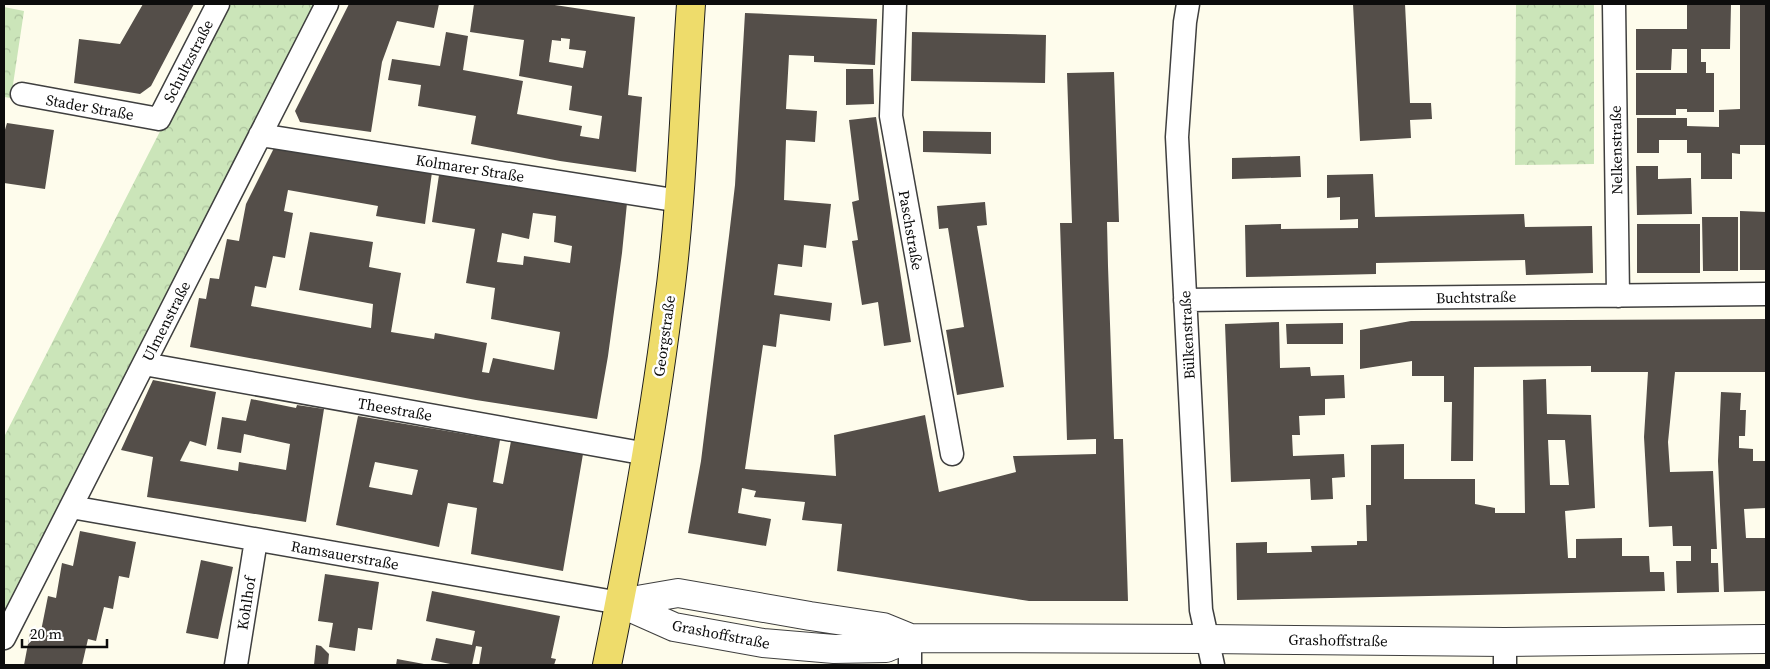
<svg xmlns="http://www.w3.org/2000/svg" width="1770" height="669" font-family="'Source Serif 4',serif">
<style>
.park{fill:url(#park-crowns)}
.building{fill:#544e49;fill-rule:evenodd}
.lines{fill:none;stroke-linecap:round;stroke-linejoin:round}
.minor-casing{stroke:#3f3f3f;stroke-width:25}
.tertiary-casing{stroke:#3f3f3f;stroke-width:30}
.primary-casing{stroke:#1d1d1d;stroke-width:30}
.minor{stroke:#fff;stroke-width:22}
.tertiary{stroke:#fff;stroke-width:28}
.primary{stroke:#eedc6b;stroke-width:28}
.labels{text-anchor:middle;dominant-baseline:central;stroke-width:5;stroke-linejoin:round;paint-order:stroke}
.street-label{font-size:15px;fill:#0c0c0c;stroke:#fff}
</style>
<defs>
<pattern id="park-crowns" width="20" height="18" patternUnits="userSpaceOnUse" patternTransform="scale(1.25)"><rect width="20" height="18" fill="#cbe5b9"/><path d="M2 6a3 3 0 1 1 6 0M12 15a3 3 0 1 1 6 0" fill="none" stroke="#adc39e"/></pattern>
</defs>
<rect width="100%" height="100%" fill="#fefcec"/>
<path class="park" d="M225,4H319L4,612V437Z
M1516,4H1594V164L1515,165Z
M4,7L24,11L11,98L4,97Z"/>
<path class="building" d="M143,4H194L151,86L140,94L74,83L79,39L120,44Z
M349,4H439L434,28L397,21L382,62L371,132L300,122L295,111Z
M474,4H548L635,17L628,95L642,97L636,172L560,161L471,144L476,116L418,106L421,85L388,80L392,59L440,66L446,32L468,36L463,70L523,81L517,114L582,126L580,136L599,139L602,116L569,110L572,86L519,76L524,40L470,32ZM561,38L570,39L569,49L586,51L583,68L549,62L552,40L561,41Z
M1353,4H1405L1410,103H1431L1432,119L1410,120L1411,138L1360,141Z
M1687,4H1731L1730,49H1701V62H1706V73H1714V112H1687V109H1676V115H1636V73H1687V49H1672L1671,70H1636V29H1687Z
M1740,4H1766V145H1740V154L1732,153V179H1701V153H1687V140H1659V153H1637V118H1687V126L1719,127V110L1740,109Z
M745,13L877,19L875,65L814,62V56L789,55L786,109L817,111L815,142L786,140L784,200L831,204L826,248L804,245L802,267L778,264L774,295L832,303L830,321L780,314L776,347L763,345L745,469L836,476L834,435L925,415L939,492L1016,472L1013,456L1096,454V439L1067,440L1060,223H1072L1067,73L1114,72L1119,222H1107L1108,266L1114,439H1123L1128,601H1029L837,571L842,524L802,520L805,502L754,497L756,491L742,488L738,513L771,519L766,546L688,533L701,461L729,236L735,185Z
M912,32L1046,35L1045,83L911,81Z
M846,69H873L874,104L846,105Z
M876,117L911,342L884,346L878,302L862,305L852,241L858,240L852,202L859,200L849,120Z
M7,123L54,130L45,189L4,183V133Z
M923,131L991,132V154L923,152Z
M275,146L432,172L425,224L376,216L378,206L288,190L284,211L293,213L285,258L273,256L266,288L255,286L251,306L371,328L373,304L299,290L310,232L373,242L369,267L401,273L391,332L434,339L435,333L487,343L482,372L489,373L493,358L554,370L560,332L491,319L495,288L466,283L475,229L432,222L439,175L627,203L622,253L608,356L597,419L476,400L190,347L199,298L206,299L210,278L219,279L227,239L239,241L246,204ZM533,213L556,216L554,242L572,246L570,263L524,256L523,265L497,262L502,233L529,239Z
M1300,156L1301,177L1232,179V158Z
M1636,166H1658V179L1691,178L1692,214L1637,215Z
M1373,174L1375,217L1524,214L1525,227L1592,226L1593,273L1526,275L1525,260L1376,263V274L1246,277L1245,225L1281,224V229L1358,228V219L1340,220V197L1327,198V175Z
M985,202L987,225L977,226L1004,387L957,395L946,330L964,327L948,228L939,229L937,206Z
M1740,211L1766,212V270H1740Z
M1702,217H1738V271H1703Z
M1637,224H1700V273H1637Z
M1766,319V372H1675L1668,442L1670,472L1713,471L1717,549H1711V563H1718L1719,592L1677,593L1676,561H1691V546H1673L1672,526L1649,527L1644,437L1648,372H1591V366L1474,367L1473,461H1451L1452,402H1444V376H1412V361L1360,369V330L1411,321Z
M1279,322L1280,368L1310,367L1311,376L1344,375L1345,398L1325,399V415L1299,416L1300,435H1292L1293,456L1344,454L1345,477L1332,478L1333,499L1311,500L1310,479L1231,482L1225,324Z
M1343,323V344H1287L1286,324Z
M1546,379L1547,414L1591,415L1595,508L1565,511L1568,558H1576V539L1622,538V556H1649L1650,572H1664L1665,591L1237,600L1236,543L1267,542V553L1312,552L1311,546L1357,545V541H1367L1366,505H1371V445L1404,444V479H1475V504L1495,508V513H1525L1523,380ZM1548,440H1565L1569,485H1550Z
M153,380L216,392L206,446L190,441L180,461L238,471L239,462L286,470L290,444L244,434L241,453L217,449L222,417L246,421L251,399L296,408L297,405L324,409L306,522L147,497L153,457L121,450Z
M1721,392L1741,393L1740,410H1746L1745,436H1739V448L1753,449V461H1766V508L1744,509L1746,538H1766V591L1724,592L1718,461Z
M358,416L500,440L493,482L503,484L511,441L583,454L563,571L471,554L477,508L448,503L439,547L336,525ZM375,462L418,470L412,495L369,487Z
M80,531L136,542L129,578L119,576L113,609L104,607L96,641L88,639L82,665H24L31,628L41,631L48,596L56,598L62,563L73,566Z
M201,560L233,567L218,639L186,633Z
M325,574L379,582L372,630L358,628L355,651L329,647L333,623L318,621Z
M432,591L560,616L551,658L556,659L554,665H479L482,647L476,646L472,665H455L431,660L436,638L472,645L475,631L426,621Z
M316,645L321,646L329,654L328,665H314Z
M397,659L424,664V665H396Z"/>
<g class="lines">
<g class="minor-casing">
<path id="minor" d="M895,4L891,116L952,454
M1188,4L1185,22L1177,137L1201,610L1213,665
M1614,4L1618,296
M22,94L159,119L218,4
M260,135L680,201
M1185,300L1766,294
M144,364L647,454
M71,507L620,603
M4,638L327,4
M910,638V665
M1505,642V665
M236,665L256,540"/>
</g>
<g class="tertiary-casing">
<path id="tertiary" d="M620,603L674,627L763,643L834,649L886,648L910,638L1208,639L1505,642L1766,639
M620,603L678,593L810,616L883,627L910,638"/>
</g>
<g class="primary-casing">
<path id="primary" d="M607,665C631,547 653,428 668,308C682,207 684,105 691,4"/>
</g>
<use href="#minor" class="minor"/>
<use href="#tertiary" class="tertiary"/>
<use href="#primary" class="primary"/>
</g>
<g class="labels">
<g class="street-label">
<text transform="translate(188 61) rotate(-63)">Schultzstraße</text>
<text transform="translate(90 107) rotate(10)">Stader Straße</text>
<text transform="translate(1616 150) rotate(-91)">Nelkenstraße</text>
<text transform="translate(470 168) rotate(9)">Kolmarer Straße</text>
<text transform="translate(911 230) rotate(80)">Paschstraße</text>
<text transform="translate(1476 297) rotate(-1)">Buchtstraße</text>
<text transform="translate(166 321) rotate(-63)">Ulmenstraße</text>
<text transform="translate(1187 335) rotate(-93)">Bülkenstraße</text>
<text transform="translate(664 336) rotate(-82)">Georgstraße</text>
<text transform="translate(395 409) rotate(10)">Theestraße</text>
<text transform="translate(345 555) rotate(10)">Ramsauerstraße</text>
<text transform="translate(246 603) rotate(-81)">Kohlhof</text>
<text transform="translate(721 634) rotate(11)">Grashoffstraße</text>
<text transform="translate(1338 640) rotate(1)">Grashoffstraße</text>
</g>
</g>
<rect width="1770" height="669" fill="none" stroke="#0c0c0c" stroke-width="10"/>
<path d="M22 639v8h85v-8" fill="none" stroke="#0c0c0c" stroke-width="2.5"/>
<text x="30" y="639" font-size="15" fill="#0c0c0c" stroke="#ffffff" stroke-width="4" paint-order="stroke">20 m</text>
</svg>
